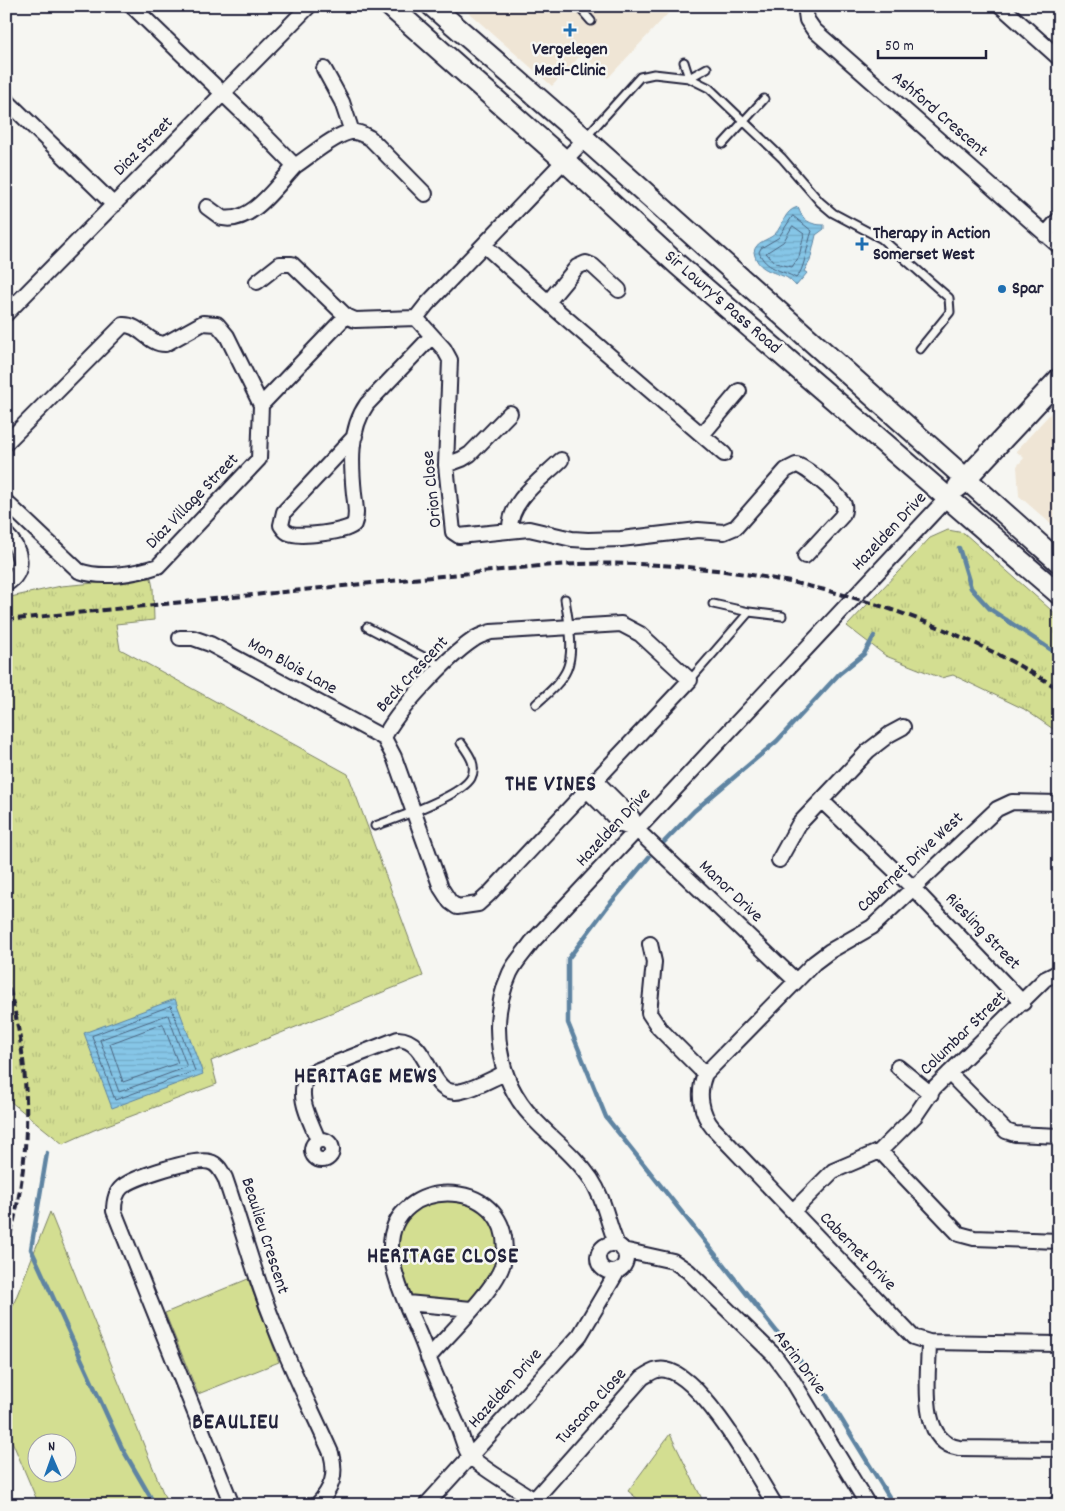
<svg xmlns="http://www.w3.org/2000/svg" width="1065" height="1511" font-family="Dekko,sans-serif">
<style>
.built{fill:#efe5d5}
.grass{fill:url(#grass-tufts);stroke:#7a8066}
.green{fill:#d3de91;stroke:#7a8066;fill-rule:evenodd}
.water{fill:url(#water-rules);stroke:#5e84a2}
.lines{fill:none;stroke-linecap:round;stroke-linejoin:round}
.shore{stroke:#4a6480;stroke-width:1}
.stream{stroke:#5e84a2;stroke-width:4.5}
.lane-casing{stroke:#22223b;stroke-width:11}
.street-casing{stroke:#22223b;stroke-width:18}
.secondary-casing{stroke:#22223b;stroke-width:24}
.lane{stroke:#f6f6f2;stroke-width:7}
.street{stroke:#f6f6f2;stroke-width:14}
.secondary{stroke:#f6f6f2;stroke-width:20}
.rail{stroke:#22223b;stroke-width:4;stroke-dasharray:8 4;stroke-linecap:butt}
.poi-dot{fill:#1f6fb2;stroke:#f6f6f2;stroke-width:2}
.labels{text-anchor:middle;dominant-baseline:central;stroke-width:5;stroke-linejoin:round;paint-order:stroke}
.poi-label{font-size:18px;font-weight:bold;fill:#22223b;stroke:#f6f6f2;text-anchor:start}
.street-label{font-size:18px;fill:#22223b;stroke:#f6f6f2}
.district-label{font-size:22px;font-weight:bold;letter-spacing:1px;fill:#22223b;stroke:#f6f6f2}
</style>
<defs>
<pattern id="grass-tufts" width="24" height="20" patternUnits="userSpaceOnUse" patternTransform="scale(1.25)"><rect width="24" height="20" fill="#d3de91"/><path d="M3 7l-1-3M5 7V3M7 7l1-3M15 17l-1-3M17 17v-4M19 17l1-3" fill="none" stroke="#b5be7e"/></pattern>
<pattern id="water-rules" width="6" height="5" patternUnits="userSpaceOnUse" patternTransform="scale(1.25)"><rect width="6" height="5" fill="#86c6e7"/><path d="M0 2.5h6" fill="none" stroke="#73aac7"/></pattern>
</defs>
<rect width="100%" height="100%" fill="#f6f6f2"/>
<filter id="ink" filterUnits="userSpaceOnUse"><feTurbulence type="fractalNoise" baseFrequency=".02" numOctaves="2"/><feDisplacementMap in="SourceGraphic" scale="10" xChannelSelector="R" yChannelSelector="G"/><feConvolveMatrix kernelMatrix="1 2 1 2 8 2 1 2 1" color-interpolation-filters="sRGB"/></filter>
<g filter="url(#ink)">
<path class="built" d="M461,6H675L608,78L582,54L552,86Z
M1059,404V531L1019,496L1017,466L1024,458L1016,451Z"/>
<path class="grass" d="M948,530L964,533L1059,617V733L1024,709L953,675L941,678L886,656L847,626L930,538Z
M151,578L153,588L154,620L116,624L120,649L348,774L423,976L211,1061L217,1084L94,1130L63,1144L11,1102L10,1078L6,1055V598L61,586Z"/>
<path class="green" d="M443,1194L485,1199L509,1251L477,1309L412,1302L393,1252L398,1226L417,1203Z
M50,1212L168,1505H39L6,1427V1323ZM38,1444H68V1474H38Z
M248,1279L279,1362L198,1394L165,1313Z
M670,1434L705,1505H645L628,1491Z"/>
<path class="water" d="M798,207C802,220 810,225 824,225V229L816,235L810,261L804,271L807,273L796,286C793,283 788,277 783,276C770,271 757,269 754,252C756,241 767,241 775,234C783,226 784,210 798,207Z
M175,999L203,1074L112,1108L84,1033Z"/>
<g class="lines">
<path class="shore" d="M793,216L812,231C807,244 805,270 796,278C782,270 765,269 759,252L761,248L778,238Z
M793,226L804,234L799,257L792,267L775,263L766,253L783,242Z
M171,1006L195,1071L115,1100L92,1036Z
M168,1015L187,1067L119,1092L100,1040Z
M163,1024L178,1063L123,1082L110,1044Z"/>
<path class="stream" d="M959,548L971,588L990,609L1059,655
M664,842L694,811L777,741L839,674L864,654L874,636
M649,857L608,906L568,959V1023L606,1117L824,1391L894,1505
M47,1153L31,1249L122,1448L155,1505"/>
<g class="lane-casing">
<path id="lane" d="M578,6L591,21
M684,62L689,78L707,68
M585,138L640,77L654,74L689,78L709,88L782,158L820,202L833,213L882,239L949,298L950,312L920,349
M723,144L764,99
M713,604L749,612
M367,627L443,667
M690,680L749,612L782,616
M536,704C547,694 561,683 567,669C575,649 568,620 565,599
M375,826C395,819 461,796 471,778C478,765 468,753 461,743"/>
</g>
<g class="street-casing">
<path id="street" d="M132,6L242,112L295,166C309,157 335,134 351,132C358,131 364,135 370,138L425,194
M805,6L807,20L814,30L1059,246
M1001,6L1059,58
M324,69L342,102L352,132
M6,100L114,205
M585,139L427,304L416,318L444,349L450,360L446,465L453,532L459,536L529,529L572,539L588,540L621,539L698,530L724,532L736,527L786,470L796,465C805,466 841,496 844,505C845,509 844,512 842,516L805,556
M207,207L222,218C252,224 276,186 295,166
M1045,235L1059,219
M484,245L560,313L724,454
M257,282L280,264H292L346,316L355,320L416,318
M548,302L577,267L586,263L593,266L619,290
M6,314L309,6
M261,405L346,316
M702,435L739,391
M355,436L284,512L281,525C283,528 285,532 289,533C298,538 348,532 354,524C358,515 355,503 354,494C351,464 349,429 367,404L432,336
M6,443L123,325C140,324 148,344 165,344L203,323L217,324L227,336L261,405L259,459L158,566C135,574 102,579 79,571L6,502
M446,465L462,459L470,454L510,413
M510,531C508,501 542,479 561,460
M6,534C21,548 27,572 6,584
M621,624L640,634L690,680L489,894L478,904L457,907L450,902L441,888L394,757L384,738C395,712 449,656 473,640C478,636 485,634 491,632Z
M180,638H193L210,644L384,738
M596,781L632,817L637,830L796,981
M587,790L622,825L637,830
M822,801L913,888L1023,1003
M1059,803L1012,802L997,809L872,927L830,951L814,963L705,1074C697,1093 701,1114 713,1128L913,1337L929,1342L1059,1344
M779,860L799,824L868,751L890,734L903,727
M650,944L654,962L649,1013L659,1028L705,1074
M898,1067L931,1094
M949,1073L1006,1131L1015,1134L1059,1136
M312 1150a10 10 0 1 1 20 0a10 10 0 1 1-20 0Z
M318,1140C310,1119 295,1096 308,1074L398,1039C432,1040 427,1100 462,1091C477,1088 491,1079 505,1073
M880,1151L959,1234L974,1238L1059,1241
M793,1211L833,1171L880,1151L915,1116L934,1088L1045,979L1059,972
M598 1258a14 14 0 1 1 28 0a14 14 0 1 1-28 0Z
M617,1245C607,1222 605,1200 591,1179C575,1155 552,1139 533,1118C497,1080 488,1021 510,973C515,962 525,952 532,942L947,498
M623,1250L673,1261L688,1271L774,1355L791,1378L868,1505
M407,1303L471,1309
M929,1342C929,1373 917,1442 959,1448L1059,1449
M428,1358C446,1337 498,1287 503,1263C521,1174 388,1172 391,1249C393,1282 412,1315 424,1346C434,1374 447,1401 459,1429C462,1437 465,1451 471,1457C484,1470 517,1488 534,1500
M232,1505L114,1211C114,1202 115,1193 122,1187C134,1177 196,1157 210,1162C218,1164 221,1171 225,1178C241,1224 253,1271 271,1316C288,1363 311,1408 331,1453C337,1475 332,1489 317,1505
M426,1505L580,1335L617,1272
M540,1505L534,1500L642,1378C650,1373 656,1368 666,1370C702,1376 756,1474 775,1505
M1055,1505L1059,1501"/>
</g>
<g class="secondary-casing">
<path id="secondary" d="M390,6L565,161L678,265L1059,594
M432,6L585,139L1059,562
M958,487L1059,379"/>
</g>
<use href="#lane" class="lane"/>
<use href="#street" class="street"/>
<use href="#secondary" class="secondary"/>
<path class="rail" d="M6,620L540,566C721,553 904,592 1059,689
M6,977C33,1071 33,1157 6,1251"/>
</g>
</g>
<g class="poi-dot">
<path d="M567.5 22.5h5v5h5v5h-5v5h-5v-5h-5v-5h5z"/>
<path d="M859.5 236.5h5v5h5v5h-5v5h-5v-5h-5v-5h5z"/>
<circle cx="1002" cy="289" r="5"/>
</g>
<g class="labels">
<g class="poi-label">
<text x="570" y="50" text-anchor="middle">Vergelegen<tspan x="570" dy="21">Medi-Clinic</tspan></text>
<text x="873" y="234">Therapy in Action<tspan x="873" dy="21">Somerset West</tspan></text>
<text x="1012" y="289">Spar</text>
</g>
<g class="street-label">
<text transform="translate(939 115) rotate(41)">Ashford Crescent</text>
<text transform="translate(144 147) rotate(-45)">Diaz Street</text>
<text transform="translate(722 303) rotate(41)">Sir Lowry's Pass Road</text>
<text transform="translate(433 489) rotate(-96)">Orion Close</text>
<text transform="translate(193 502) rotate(-46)">Diaz Village Street</text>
<text transform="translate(890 532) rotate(-47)">Hazelden Drive</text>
<text transform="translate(292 667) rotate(29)">Mon Blois Lane</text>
<text transform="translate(413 675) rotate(-47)">Beck Crescent</text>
<text transform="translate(614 828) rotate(-47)">Hazelden Drive</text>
<text transform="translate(911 863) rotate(-43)">Cabernet Drive West</text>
<text transform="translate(730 892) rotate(44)">Manor Drive</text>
<text transform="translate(982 932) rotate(46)">Riesling Street</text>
<text transform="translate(964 1034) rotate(-44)">Columbar Street</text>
<text transform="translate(264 1236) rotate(72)">Beaulieu Crescent</text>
<text transform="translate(857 1252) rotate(46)">Cabernet Drive</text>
<text transform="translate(799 1363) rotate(53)">Asrin Drive</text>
<text transform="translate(506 1389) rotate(-48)">Hazelden Drive</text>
<text transform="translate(592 1407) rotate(-48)">Tuscana Close</text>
</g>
<g class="district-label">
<text x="551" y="785">THE VINES</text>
<text x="366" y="1077">HERITAGE MEWS</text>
<text x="443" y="1257">HERITAGE CLOSE</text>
<text x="236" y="1423">BEAULIEU</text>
</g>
</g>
<rect width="1065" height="1511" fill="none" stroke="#f6f6f2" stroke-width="25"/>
<rect x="12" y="12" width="1040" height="1486" fill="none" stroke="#22223b" stroke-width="2" filter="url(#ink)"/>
<g transform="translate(52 1458) rotate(358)"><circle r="24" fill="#f6f6f2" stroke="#a1a1a9"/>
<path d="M0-4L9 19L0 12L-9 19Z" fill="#1f6fb2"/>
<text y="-8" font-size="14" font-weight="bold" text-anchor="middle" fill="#22223b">N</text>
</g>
<path d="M878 50v8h108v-8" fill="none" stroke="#22223b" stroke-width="2.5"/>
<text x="885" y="50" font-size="15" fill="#22223b" stroke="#f6f6f2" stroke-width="4" paint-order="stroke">50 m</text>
</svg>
